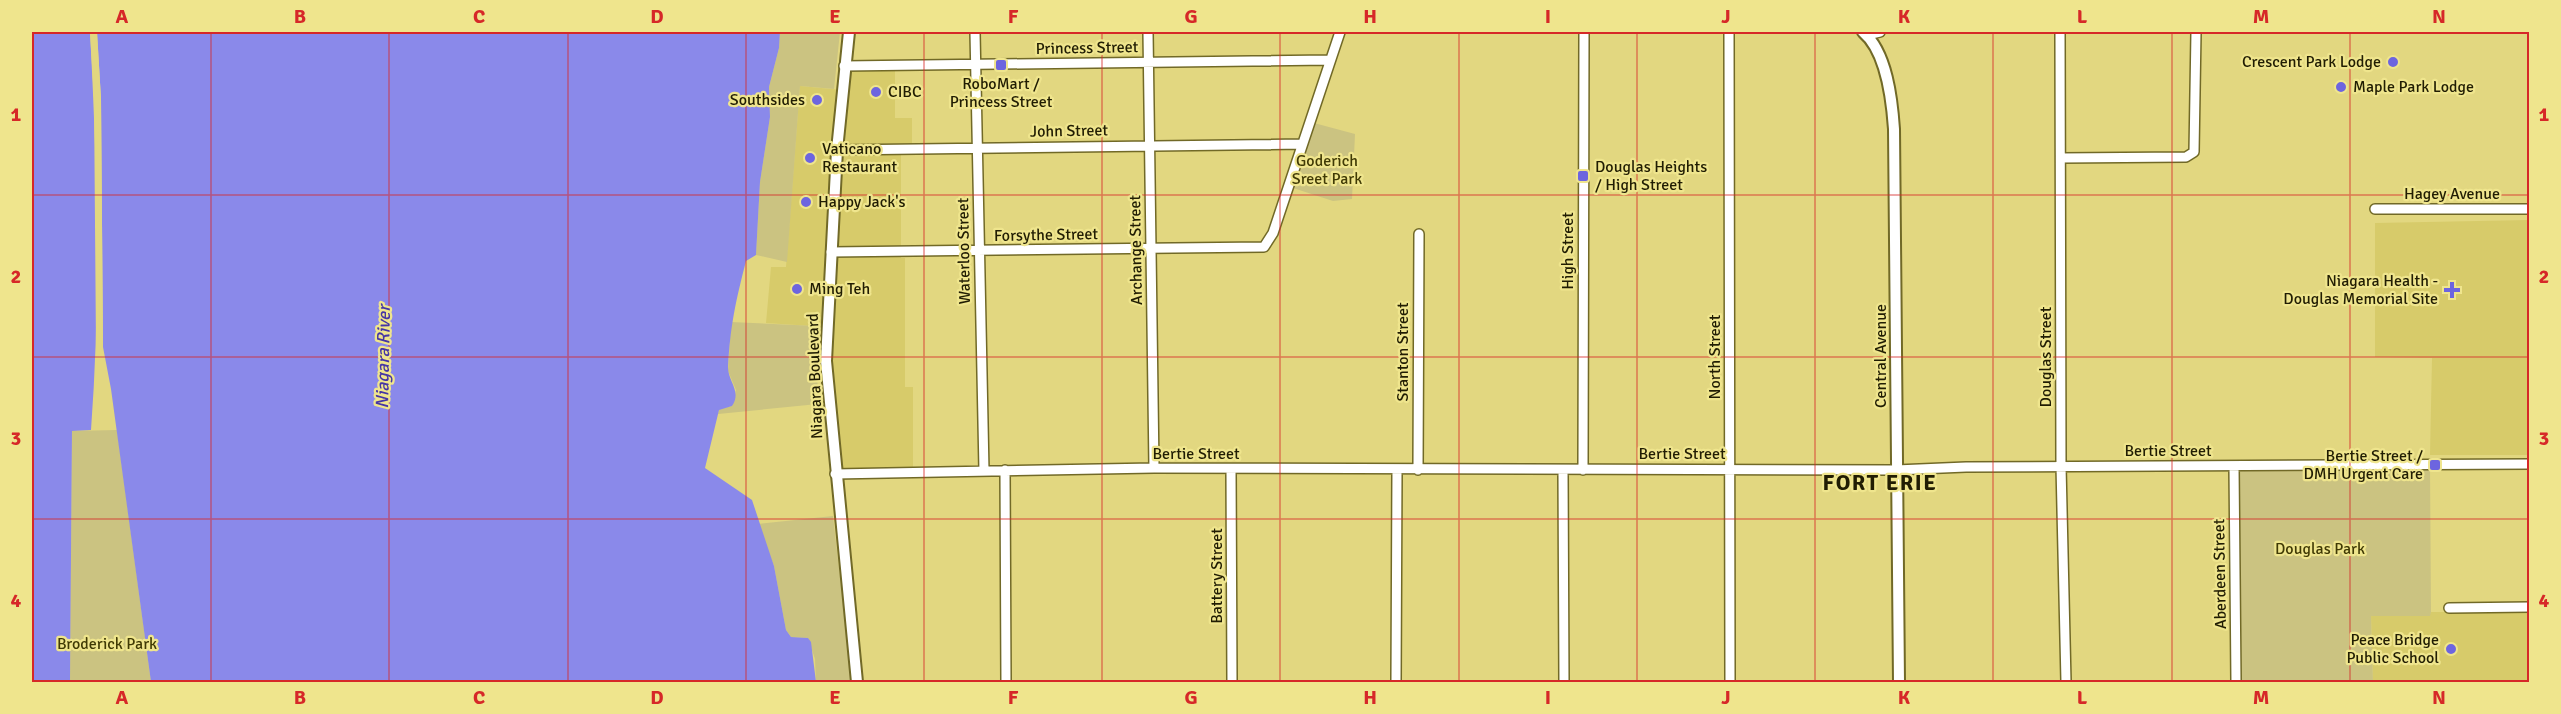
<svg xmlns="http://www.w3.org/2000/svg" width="2561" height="714" font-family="Signika,sans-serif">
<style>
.built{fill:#d7cb6a}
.green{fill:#cbc381}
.water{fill:#8a89ea}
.pier{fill:#e2d780}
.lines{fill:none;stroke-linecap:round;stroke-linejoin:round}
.minor-casing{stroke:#716927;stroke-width:12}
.major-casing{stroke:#716927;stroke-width:14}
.minor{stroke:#fff;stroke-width:9}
.major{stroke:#fff;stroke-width:10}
.grid{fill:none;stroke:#d62828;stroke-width:1.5;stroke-opacity:0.55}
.poi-dot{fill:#6d65df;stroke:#efe58d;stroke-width:2}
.labels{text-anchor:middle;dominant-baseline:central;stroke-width:4.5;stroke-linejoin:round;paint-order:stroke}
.street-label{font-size:16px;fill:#211d03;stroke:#efe58d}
.poi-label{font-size:16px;fill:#211d03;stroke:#efe58d;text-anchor:start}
.park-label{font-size:16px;fill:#403a05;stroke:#efe58d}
.water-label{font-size:18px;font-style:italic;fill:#4535a5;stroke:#efe58d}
.district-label{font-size:22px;font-weight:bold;letter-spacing:1.5px;fill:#211d03;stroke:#efe58d}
.neatline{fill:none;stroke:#d62828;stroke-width:2}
.grid-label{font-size:20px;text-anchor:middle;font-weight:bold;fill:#d62828}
</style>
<rect width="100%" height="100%" fill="#e2d780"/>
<path class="built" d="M895,65V118H912V149H901V258H905V387H913V472L835,474L827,327L766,323L771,267H786L800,86L842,90L844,66Z
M2529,220V455H2430L2432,358L2375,357V223Z
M2431,612H2529V682H2373L2371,615L2429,616Z"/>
<path class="green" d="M780,32H840L834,89L800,86L787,262L756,255L760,182L770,117L769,87L779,48Z
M1314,123L1355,134L1352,199L1333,201L1293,188Z
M731,322L816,326L818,404L718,414L719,409L732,406L736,390L728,371Z
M117,430L151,682H70L72,431Z
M2234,466H2430L2431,612L2430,616H2371L2373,682H2236Z
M833,516L852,682H816L815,659L808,638L791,637L786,630L774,566L758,524Z"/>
<path class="water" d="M32,32H90C97,164 101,298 91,430L72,431L70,682H32Z
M97,32H780L779,48L769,87L770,117L760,182L756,255L746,261C736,300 730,326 728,367C728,382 742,391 732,406L719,410L705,468L752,500L774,566L786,630L791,637L808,638L811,642L816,682H151L111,389L103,347L101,99Z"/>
<path class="pier" d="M90,32H93L97,99L99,348H96L94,99Z
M94,32H97L101,99L103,347L100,348L98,99Z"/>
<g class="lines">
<g class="minor-casing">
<path id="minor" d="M975,32L984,471
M1148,32L1154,468
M1729,32L1730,682
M2060,32L2061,466L2066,682
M1867,35L1880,32
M844,66L1330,60
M837,150L1302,144
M2061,158L2186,157L2194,152L2196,32
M2375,209H2530
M831,252L1264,247L1273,233L1340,32
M2234,466L2236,682
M1231,469L1232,682
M1005,470L1006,682
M1418,470L1419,234
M1563,470L1564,682
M1583,470L1584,32
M835,474L1154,468L1896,470L1966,467L2530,464
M2449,608L2530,607
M1396,682L1397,470"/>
</g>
<g class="major-casing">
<path id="major" d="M849,32L837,150L826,361L857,682
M1863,32C1887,52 1892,100 1894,129L1899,682"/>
</g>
<use href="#minor" class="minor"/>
<use href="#major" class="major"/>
</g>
<path class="grid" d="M211,32V682M389,32V682M568,32V682M746,32V682M924,32V682M1102,32V682M1280,32V682M1459,32V682M1637,32V682M1815,32V682M1993,32V682M2172,32V682M2350,32V682M32,195H2530M32,357H2530M32,519H2530"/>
<g class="poi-dot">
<circle cx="2393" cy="62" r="6"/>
<rect x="995" y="59" width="12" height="12" rx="3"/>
<circle cx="2341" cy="87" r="6"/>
<circle cx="876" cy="92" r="6"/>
<circle cx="817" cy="100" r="6"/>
<circle cx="810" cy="158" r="6"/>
<rect x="1577" y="170" width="12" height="12" rx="3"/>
<circle cx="806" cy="202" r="6"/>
<circle cx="797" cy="289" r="6"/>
<path d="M2449 281h6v6h6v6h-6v6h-6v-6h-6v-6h6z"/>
<rect x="2429" y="459" width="12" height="12" rx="3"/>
<circle cx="2451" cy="649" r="6"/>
</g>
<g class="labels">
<g class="street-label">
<text transform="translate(1087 48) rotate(-1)">Princess Street</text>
<text transform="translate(1069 131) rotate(-1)">John Street</text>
<text x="2452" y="194">Hagey Avenue</text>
<text transform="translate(1046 235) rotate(-1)">Forsythe Street</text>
<text transform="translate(1136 250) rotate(-91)">Archange Street</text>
<text transform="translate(964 251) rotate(-91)">Waterloo Street</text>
<text transform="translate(1568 251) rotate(-90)">High Street</text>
<text transform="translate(1403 352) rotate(-90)">Stanton Street</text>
<text transform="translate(1881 356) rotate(-90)">Central Avenue</text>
<text transform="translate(1715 357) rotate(-90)">North Street</text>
<text transform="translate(2046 357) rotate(-90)">Douglas Street</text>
<text transform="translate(815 376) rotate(-92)">Niagara Boulevard</text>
<text x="2168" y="451">Bertie Street</text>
<text x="1196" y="454">Bertie Street</text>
<text x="1682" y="454">Bertie Street</text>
<text transform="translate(2220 574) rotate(-91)">Aberdeen Street</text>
<text transform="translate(1217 576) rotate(-90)">Battery Street</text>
</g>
<g class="poi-label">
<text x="2381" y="62" text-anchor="end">Crescent Park Lodge</text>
<text x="1001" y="84" text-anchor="middle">RoboMart /<tspan x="1001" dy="18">Princess Street</tspan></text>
<text x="2353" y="87">Maple Park Lodge</text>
<text x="888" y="92">CIBC</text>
<text x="805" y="100" text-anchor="end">Southsides</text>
<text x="822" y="149">Vaticano<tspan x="822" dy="18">Restaurant</tspan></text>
<text x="1595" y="167">Douglas Heights<tspan x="1595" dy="18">/ High Street</tspan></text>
<text x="818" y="202">Happy Jack's</text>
<text x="2438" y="281" text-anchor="end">Niagara Health -<tspan x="2438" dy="18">Douglas Memorial Site</tspan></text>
<text x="809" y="289">Ming Teh</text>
<text x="2423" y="456" text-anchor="end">Bertie Street /<tspan x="2423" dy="18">DMH Urgent Care</tspan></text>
<text x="2439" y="640" text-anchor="end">Peace Bridge<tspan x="2439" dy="18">Public School</tspan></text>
</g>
<g class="park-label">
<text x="1327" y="161">Goderich<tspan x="1327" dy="18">Sreet Park</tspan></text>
<text x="2320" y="549">Douglas Park</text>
<text x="107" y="644">Broderick Park</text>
</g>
<g class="water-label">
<text transform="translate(383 357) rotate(-89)">Niagara River</text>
</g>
<g class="district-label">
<text x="1880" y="482">FORT ERIE</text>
</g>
</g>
<rect width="2561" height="714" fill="none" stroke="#efe58d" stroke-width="66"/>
<rect x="33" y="33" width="2495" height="648" class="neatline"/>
<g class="grid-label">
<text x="122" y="23">A</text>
<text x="300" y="23">B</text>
<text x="479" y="23">C</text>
<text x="657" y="23">D</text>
<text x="835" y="23">E</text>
<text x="1013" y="23">F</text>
<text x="1191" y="23">G</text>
<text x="1370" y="23">H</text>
<text x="1548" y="23">I</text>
<text x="1726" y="23">J</text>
<text x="1904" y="23">K</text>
<text x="2082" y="23">L</text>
<text x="2261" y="23">M</text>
<text x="2439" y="23">N</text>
<text x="16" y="121">1</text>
<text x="2544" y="121">1</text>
<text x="16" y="283">2</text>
<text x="2544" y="283">2</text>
<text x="16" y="445">3</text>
<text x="2544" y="445">3</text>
<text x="16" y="607">4</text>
<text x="2544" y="607">4</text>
<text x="122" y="704">A</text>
<text x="300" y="704">B</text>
<text x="479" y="704">C</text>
<text x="657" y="704">D</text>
<text x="835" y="704">E</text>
<text x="1013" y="704">F</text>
<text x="1191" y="704">G</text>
<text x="1370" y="704">H</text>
<text x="1548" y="704">I</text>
<text x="1726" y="704">J</text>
<text x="1904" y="704">K</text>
<text x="2082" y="704">L</text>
<text x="2261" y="704">M</text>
<text x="2439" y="704">N</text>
</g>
</svg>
